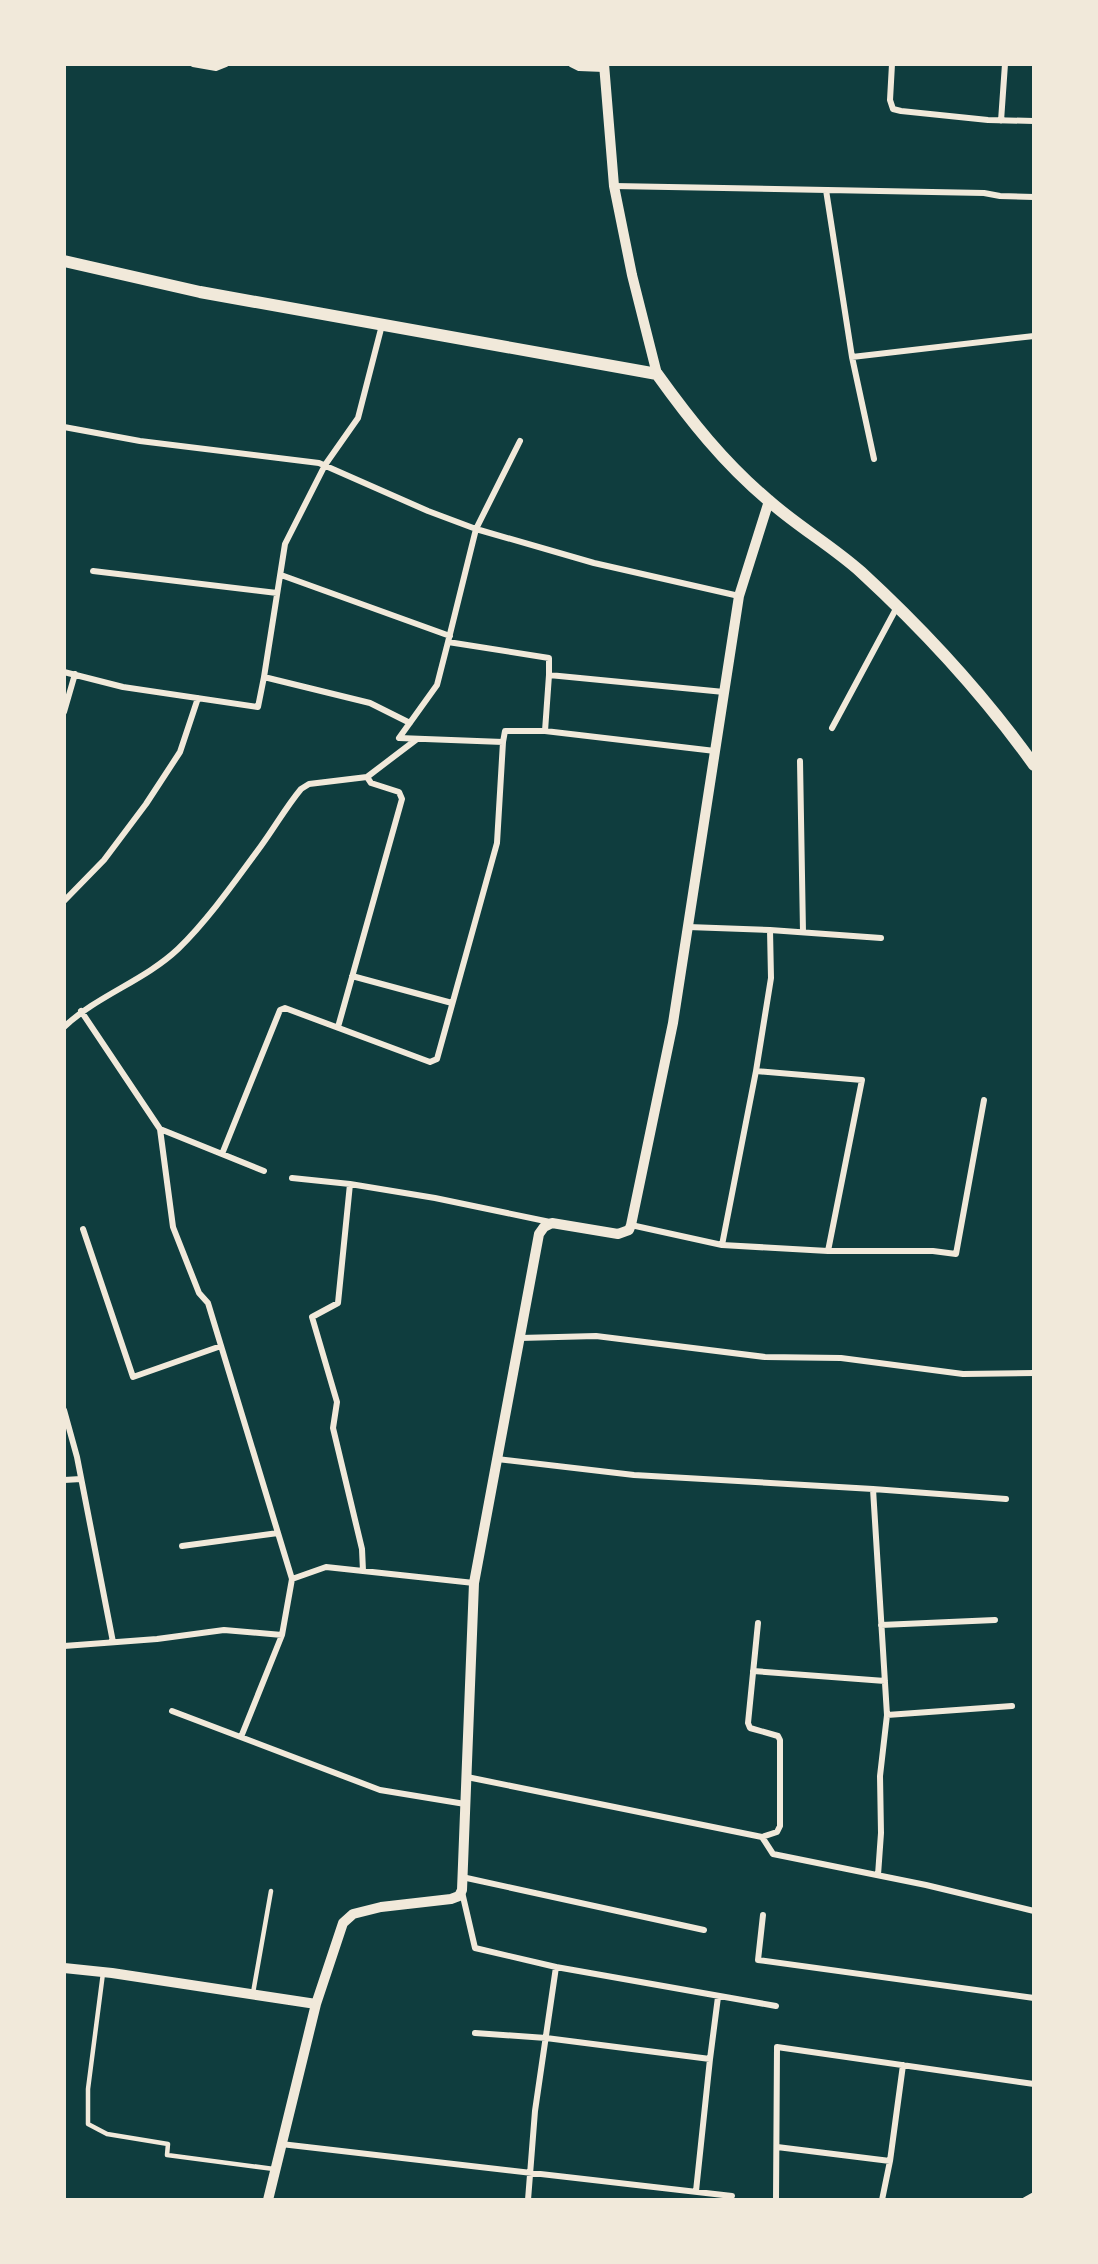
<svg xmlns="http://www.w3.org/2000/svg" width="1098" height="2264" font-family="Poppins,sans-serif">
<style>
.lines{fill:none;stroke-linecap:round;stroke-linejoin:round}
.service{stroke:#f1e9da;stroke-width:4.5}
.minor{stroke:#f1e9da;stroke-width:6}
.tertiary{stroke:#f1e9da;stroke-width:10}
.secondary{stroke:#f1e9da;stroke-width:12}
</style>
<rect width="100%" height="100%" fill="#0f3d3e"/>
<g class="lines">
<path class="service" d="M103,1973L88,2089V2124L107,2134L168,2144L167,2155L274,2169
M253,1993L271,1891"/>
<path class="minor" d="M193,64L216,68L226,64
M571,64L579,68L604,69
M892,64L890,100L893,109L901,111L988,120L1034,121
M1001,121L1005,64
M614,186L984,193L1000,196L1034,197
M826,190L852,357L874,459
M382,325L358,418L325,465L285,544L264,677L370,703L410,723
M852,357L1034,336
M64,427L140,441L319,463L428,511L476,529L594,563L739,596
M520,441L476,529L448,642L549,658V675L724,692
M93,571L277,593
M281,575L450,636
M448,642L437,685L399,738L503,742L505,731H545
M64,672L123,687L258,707L264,677
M549,675L545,731L715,751
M64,712L75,674
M832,728L897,607
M800,761L803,932
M64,901L104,860L146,804L180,752L198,698
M688,927L770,930L771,978L756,1071L862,1080L828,1251
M770,930L881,938
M352,976L452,1003
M81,1011L160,1129L173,1227L199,1293L208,1303L292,1579L282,1635
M64,1027C98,995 144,981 178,949C208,920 236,880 261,846C275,827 286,807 301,789L309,784L367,777L417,739
M338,1027L402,799L399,792L371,783L367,777
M160,1129L264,1171
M222,1154L280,1010L285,1008L430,1062L437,1059L497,843L503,742
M292,1178L350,1184L338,1303L312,1317L337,1402L333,1428L362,1549L363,1571
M350,1184L435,1198L550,1222
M631,1225L722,1245L828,1251H933L956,1254L984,1100
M83,1229L133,1377L221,1346
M722,1245L756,1071
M520,1338L596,1336L765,1357L841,1358L963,1374L1034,1373
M64,1410L77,1457L113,1642
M497,1459L634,1475L873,1489L1006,1499
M64,1480L81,1479
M873,1489L887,1715L880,1776L881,1833L878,1875
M182,1546L278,1533
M292,1579L326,1567L474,1583
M758,1623L748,1723L750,1728L778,1736L780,1740V1826L777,1832L762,1837
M881,1625L995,1620
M64,1646L157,1639L224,1630L282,1635L241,1737
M753,1671L885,1681
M172,1711L380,1790L465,1804
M887,1715L1012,1706
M467,1777L762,1837L773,1854L926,1885L1034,1911
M462,1877L704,1930
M462,1892L475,1948L556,1967L535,2111L528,2200
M763,1915L758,1960L1034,1998
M556,1967L776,2006
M475,2033L546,2038L710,2059L696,2191
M710,2059L718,1997
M281,2144L732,2196
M777,2147L890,2161L903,2065
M776,2200L777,2047L1034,2084
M882,2200L890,2161
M1025,2200L1034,2195"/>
<path class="tertiary" d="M604,64L614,186L632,275L657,374
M64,1968L112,1973L316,2004
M268,2200L316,2004L343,1923L353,1914L381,1907L451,1899L459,1896L462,1890L474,1583L539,1234L544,1227L552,1223L618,1234L629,1230L631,1225L673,1023L739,596L769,501"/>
<path class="secondary" d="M64,261L200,292L657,374C690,420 724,463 768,500C797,526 832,546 861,572C924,630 984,695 1034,765"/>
</g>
<rect width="1098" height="2264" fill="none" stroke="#f1e9da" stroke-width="132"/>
</svg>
